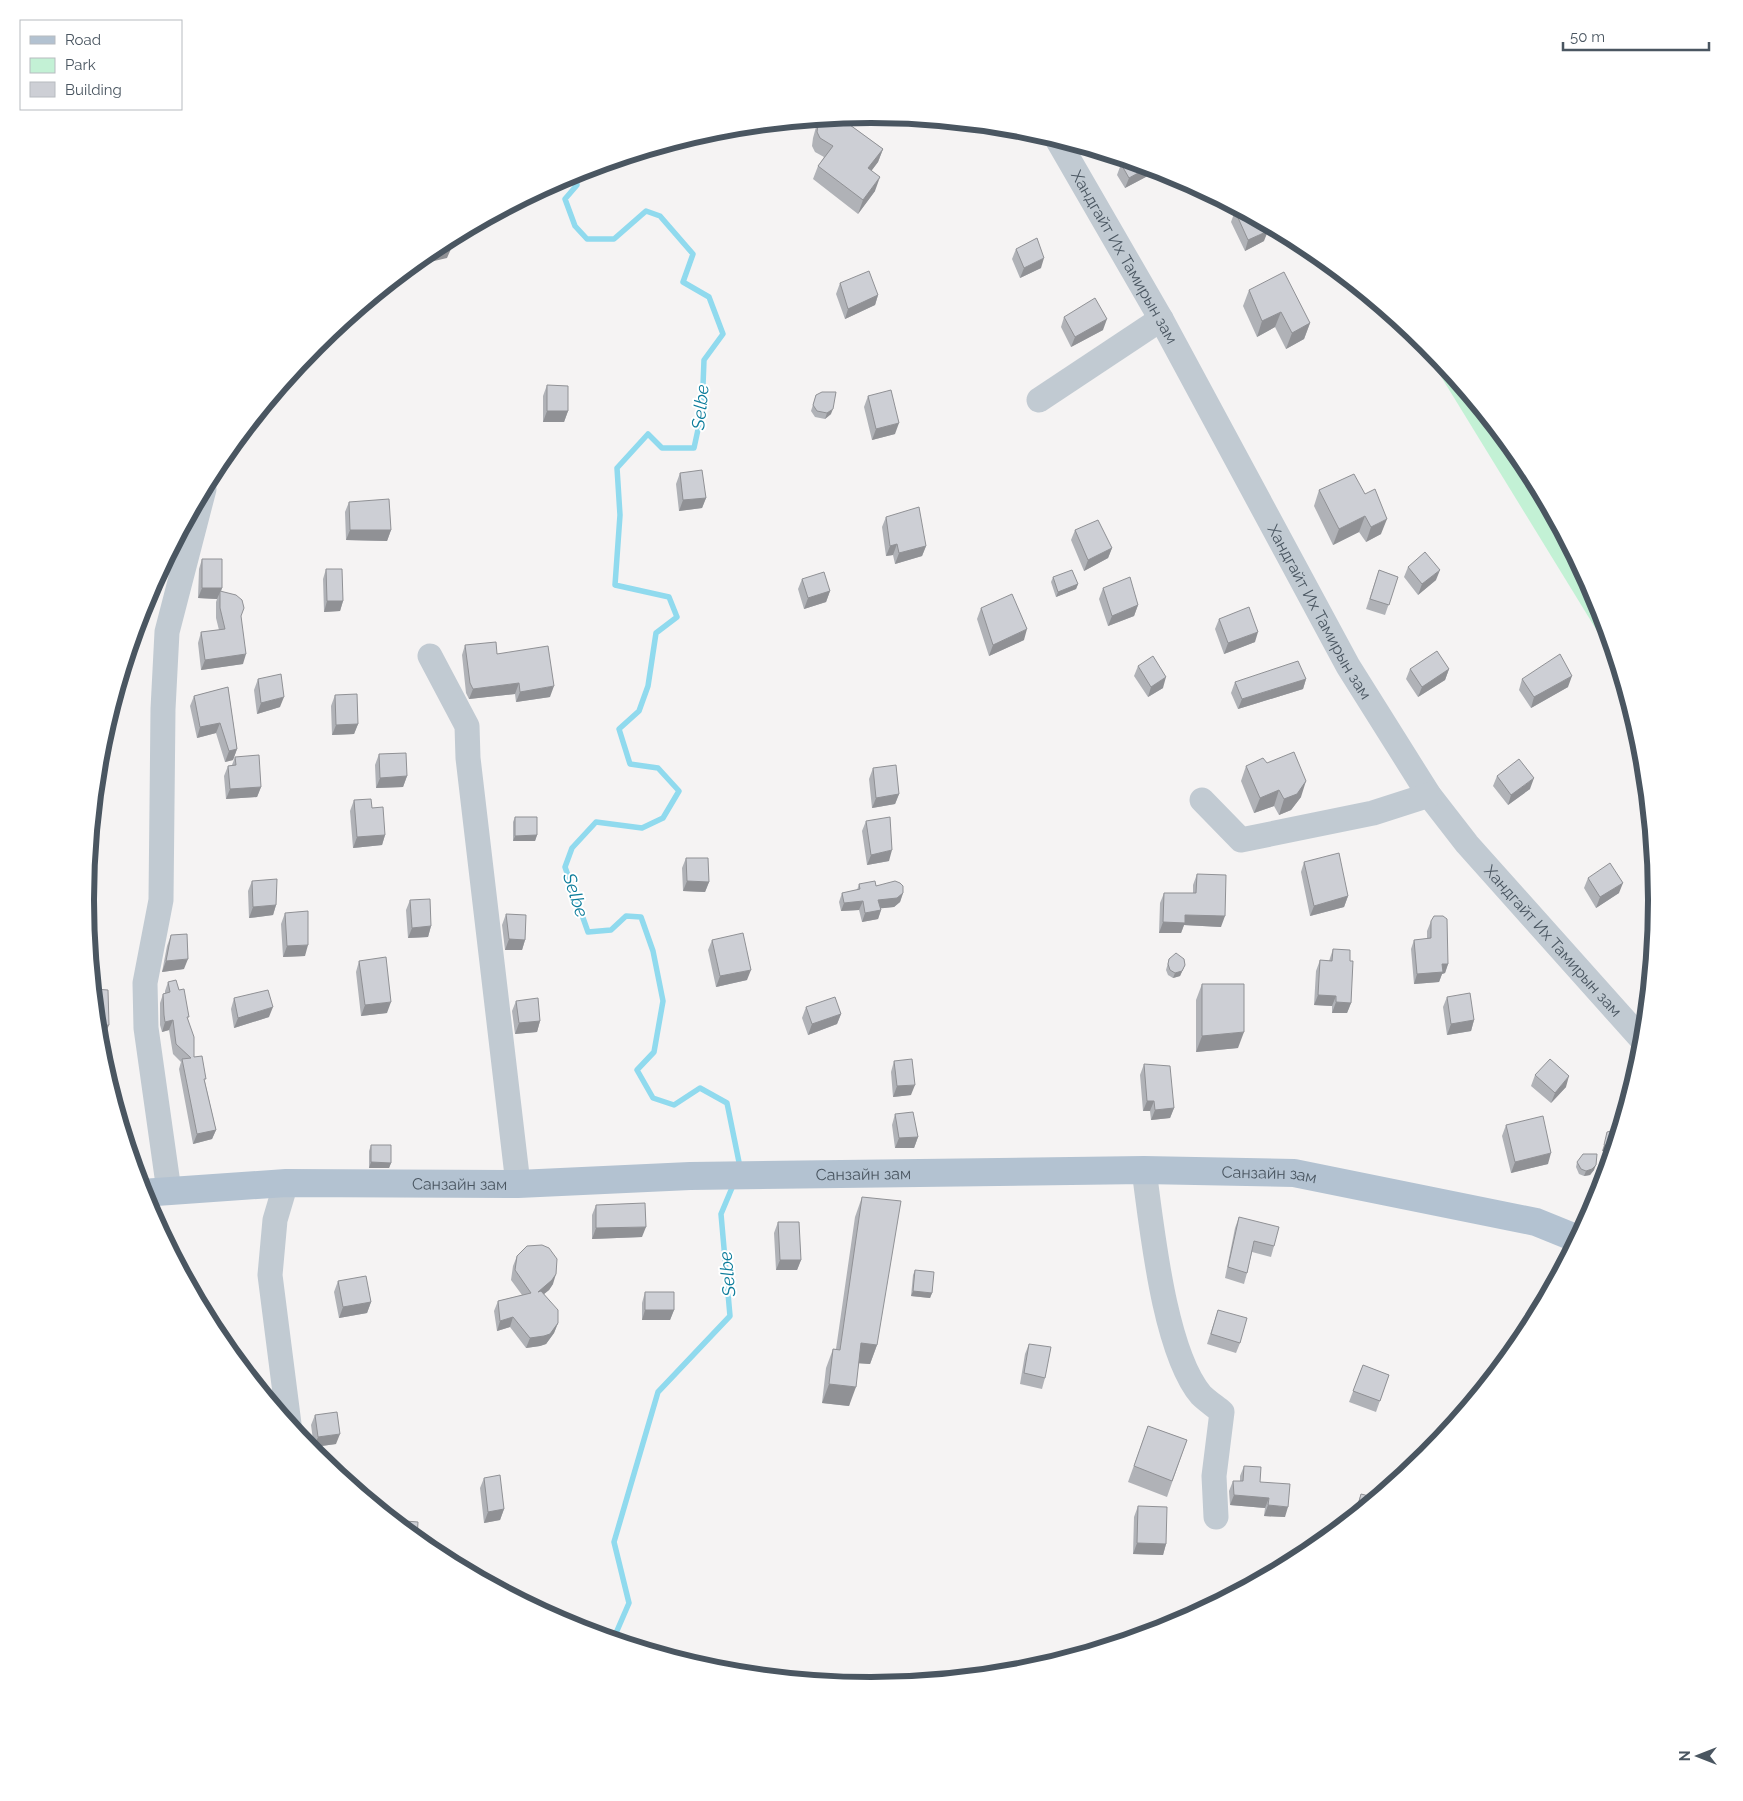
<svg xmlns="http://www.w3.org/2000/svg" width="1743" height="1801" font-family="Raleway,sans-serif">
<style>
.green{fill:#c3f1d5}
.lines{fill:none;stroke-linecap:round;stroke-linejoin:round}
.stream{stroke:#90daee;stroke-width:5.5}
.minor{stroke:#c1cad2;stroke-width:25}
.major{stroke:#b3c2d1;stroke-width:28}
.wall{fill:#b0b2b7}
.shaded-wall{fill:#909195}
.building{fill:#cdcfd5;stroke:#909195}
.labels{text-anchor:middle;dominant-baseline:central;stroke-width:4;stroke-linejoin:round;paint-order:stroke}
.street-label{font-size:16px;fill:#4a5661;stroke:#fff}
.water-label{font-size:18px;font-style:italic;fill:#0c7c9b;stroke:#fff}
.rim{fill:none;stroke:#4a5661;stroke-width:6}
</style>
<rect width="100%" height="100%" fill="#f5f3f3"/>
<path class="green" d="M1424,341L1526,464L1598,600L1618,665L1437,370Z"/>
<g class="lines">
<path class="stream" d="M576,172L577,185L565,199L575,226L587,239H614L646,211L660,216L693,254L683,282L709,297L723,334L704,360L702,411L694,448H662L648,434L617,468L620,515L615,585L669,597L677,617L656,633L648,686L639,711L619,729L630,764L658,768L679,791L663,818L642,828L596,822L572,848L565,867L588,932L611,930L626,916L641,917L653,951L663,1001L654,1052L637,1070L653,1098L674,1105L700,1088L727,1103L740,1167
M613,1640L629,1603L614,1542L658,1392L730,1316L721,1214L734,1183"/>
<g class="minor">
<path id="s1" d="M1057,139L1161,319L1348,666L1429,795L1467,844L1644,1042"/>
<path d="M1039,400L1161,319"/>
<path d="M430,656L467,726L468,758L518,1184"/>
<path d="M1202,800L1241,840L1373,813L1429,795"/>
<path d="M1144,1170C1152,1228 1164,1351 1201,1395C1207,1401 1216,1407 1222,1412L1214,1476L1216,1517"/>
<path d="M286,1183L275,1220L270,1275L289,1424"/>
<path d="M169,1191L146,1028L145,983L161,900L163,709L167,632L204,489"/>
</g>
<path class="major" id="s2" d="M142,1193L286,1183L518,1184L690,1176L1144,1170L1294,1173L1536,1222L1578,1239"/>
</g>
<path class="wall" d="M839,117L883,149L878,162L871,171L875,191L858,214L813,179L818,166L824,157L815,152L812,146L813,138L816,127L815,120Z
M1129,161L1159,170L1125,188L1117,175L1121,164Z
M1235,211L1264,241L1245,251L1231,222Z
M1016,249L1041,268L1020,278L1012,259Z
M840,283L878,295L875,305L845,319L836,294Z
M1249,290L1310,323L1304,339L1286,349L1275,327L1257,337L1243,306Z
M1064,317L1103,330L1071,347L1061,327Z
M547,385L568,411L564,422H543V396Z
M816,395L831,414L825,419L815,417L811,411Z
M868,396L895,434L872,440L864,407Z
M680,473L706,498L702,508L679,511L676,484Z
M1319,490L1365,494L1381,534L1366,542L1359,532L1333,545L1314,506Z
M349,502L391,530L387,541L346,540L345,512Z
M886,517L926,546L922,556L895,564L893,555L886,556L882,527Z
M1075,530L1112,548L1108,558L1084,571L1071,540Z
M202,559L222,588L221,592L241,616L243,664L201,670L198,643L201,632L219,630L216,618V602L217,599L198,598L199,569Z
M1408,567L1436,580L1418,595L1404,577Z
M326,569L343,601L340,611L324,612L323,579Z
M1379,570L1398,577L1385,615L1366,609Z
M1053,577L1078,584L1076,589L1056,597L1051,582Z
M802,579L830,591L826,602L804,609L798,589Z
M1103,588L1138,605L1134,616L1108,626L1099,599Z
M981,608L1024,640L989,656L977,619Z
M1219,619L1255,642L1224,654L1215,629Z
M465,645L497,654L550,697L516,702L515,694L469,699L466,693L462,655Z
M1138,666L1163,688L1148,697L1134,676Z
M1410,669H1449L1445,680L1418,697L1406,679Z
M258,679L280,707L257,714L254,690Z
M1306,679L1303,689L1238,709L1231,693L1235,682Z
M1522,679L1568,687L1531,708L1519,690Z
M228,687L237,749L233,760L225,762L216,733L197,738L190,706L194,696Z
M335,695L358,724L354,734L332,735L331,706Z
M379,754L407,776L403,787L376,788L375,765Z
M235,757L261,787L257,797L226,799L224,776L228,766L232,765Z
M1267,763L1301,797L1291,810L1279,815L1274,806L1254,813L1241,781L1246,766Z
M873,768L899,794L895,804L872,808L869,779Z
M1497,776L1530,789L1508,805L1493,786Z
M354,800L385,835L382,845L353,848L350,811Z
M515,817L537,835L535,841H513V822Z
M866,821L889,861L867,865L862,831Z
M686,858L709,882L705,892L683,891L682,868Z
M1304,862L1348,896L1344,907L1310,916L1301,872Z
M1197,874L1221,927L1184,925L1181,933H1159L1160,903L1164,893H1193V885Z
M1588,878L1619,893L1596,908L1584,888Z
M252,881L276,905L273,915L249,918L248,891Z
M859,884L876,886L903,893L900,902L894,907L880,908L881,910L878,919L862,922L859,910L841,911L839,902L842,893L857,890Z
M410,900L431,926L428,937L408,938L406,910Z
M285,913L305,956L283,957L281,924Z
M506,914L525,940L522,950H505L502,925Z
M1431,921L1448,964L1445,973L1442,974L1439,982L1414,984L1411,949L1414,940L1427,939V931Z
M171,935L184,969L162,972L167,946Z
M712,940L747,980L716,987L708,950Z
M1333,949L1350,961L1351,1003L1347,1013H1332V1006L1314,1005L1316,971L1320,960L1329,961Z
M1169,959L1185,965L1180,976L1173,978L1168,975L1166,970Z
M359,961L387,1013L361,1016L356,972Z
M168,982L188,1020L194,1057L205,1082L216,1130L212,1139L193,1144L179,1069L181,1062L173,1054L169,1030L162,1032L160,1025V1003L163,994L165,993V991Z
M1202,984L1238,1048L1196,1052V1000Z
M1447,997L1474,1020L1471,1031L1447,1035L1443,1007Z
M234,998L269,1017L234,1028L231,1009Z
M516,1001L540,1021L537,1032L515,1034L512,1011Z
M806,1007L841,1014L837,1024L808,1035L802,1018Z
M894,1061L911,1095L893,1097L891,1072Z
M1144,1064L1174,1108L1170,1118L1151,1120L1150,1111H1143L1140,1075Z
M1535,1075L1566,1087L1551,1103L1531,1086Z
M895,1114L918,1137L914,1148H895L892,1125Z
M1506,1125L1548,1164L1511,1173L1502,1136Z
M371,1145L391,1163L389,1168H369V1151Z
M1577,1162L1594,1170L1590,1175L1584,1176L1579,1174L1576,1167Z
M862,1197L877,1345L870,1364L859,1363L849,1406L822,1403L826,1368L833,1349H836L855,1217Z
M596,1205L642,1237L592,1239V1215Z
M1239,1217L1274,1246L1271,1257L1252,1252L1247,1273L1244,1284L1225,1278L1235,1228Z
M778,1222L801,1260L797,1270H776L774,1233Z
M517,1256L553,1284L549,1290L544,1294L558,1323L554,1333L546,1344L540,1346L526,1348L510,1327L497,1331L494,1311L498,1301L522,1295L511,1280L513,1266Z
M915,1270L932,1293L930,1298L911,1296L913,1275Z
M338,1281L371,1302L367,1313L339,1318L334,1292Z
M645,1292L674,1310L670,1320H642V1303Z
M1218,1310L1240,1343L1236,1353L1207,1344Z
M1029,1344L1045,1378L1042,1389L1020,1384L1025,1354Z
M1363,1365L1389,1375L1376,1412L1349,1402Z
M315,1415L336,1444L314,1447L311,1425Z
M1148,1426L1187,1440L1167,1497L1128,1482Z
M1244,1466L1260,1482L1285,1517L1264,1516L1265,1508L1230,1505L1229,1491L1233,1481H1240V1476Z
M484,1478L504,1509L500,1520L484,1523L480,1488Z
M1361,1494L1377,1498L1353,1518L1357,1505Z
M1138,1506L1166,1544L1163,1555L1133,1554L1134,1517Z"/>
<path class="shaded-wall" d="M883,149L878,162L863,182L868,168Z
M1149,167L1159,170L1125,188L1129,178Z
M880,177L875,191L858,214L863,200Z
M1268,231L1264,241L1245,251L1248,240Z
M451,249L447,258L417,265L419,259L425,255Z
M1044,258L1041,268L1020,278L1024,268Z
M878,295L875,305L845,319L848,309Z
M1281,312L1275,327L1257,337L1262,321Z
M1107,319L1103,330L1071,347L1075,337Z
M1310,323L1304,339L1286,349L1292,333Z
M833,409L831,414L825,419L827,413Z
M547,411H568L564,422H543Z
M899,423L895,434L872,440L876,429Z
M706,498L702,508L679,511L683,500Z
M1365,516L1359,532L1333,545L1339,529Z
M1387,519L1381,534L1366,542L1371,527Z
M350,530H391L387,541L346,540Z
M897,544L893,555L886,556L890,546Z
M926,546L922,556L895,564L899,553Z
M1112,548L1108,558L1084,571L1088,560Z
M1440,570L1436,580L1418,595L1422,584Z
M1078,584L1076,589L1056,597L1058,592Z
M202,588H222L217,599L198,598Z
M830,591L826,602L804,609L808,598Z
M327,601H343L340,611L324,612Z
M1138,605L1134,616L1108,626L1112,616Z
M1027,629L1024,640L989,656L993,645Z
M1258,632L1255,642L1224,654L1228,643Z
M246,654L243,664L201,670L205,660Z
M1449,669L1445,680L1418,697L1422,687Z
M1572,676L1568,687L1531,708L1534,697Z
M1166,677L1163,688L1148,697L1151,687Z
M1306,679L1303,689L1238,709L1242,699Z
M519,683L515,694L469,699L473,689Z
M554,686L550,697L516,702L520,692Z
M284,697L280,707L257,714L261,703Z
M220,723L216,733L197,738L200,727Z
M358,724L354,734L332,735L336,725Z
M237,749L233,760L225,762L229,751Z
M407,776L403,787L376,788L380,778Z
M1534,778L1530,789L1508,805L1511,795Z
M1306,781L1301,797L1291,810L1279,815L1284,799Z
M261,787L257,797L226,799L230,789Z
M1279,790L1274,806L1254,813L1260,798Z
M899,794L895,804L872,808L876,798Z
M385,835L382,845L353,848L357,837Z
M537,835L535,841H513L515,836Z
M892,850L889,861L867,865L871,855Z
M687,881L709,882L705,892L683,891Z
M1623,883L1619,893L1596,908L1600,897Z
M903,893L900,902L894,907L875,909L878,900Z
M1348,896L1344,907L1310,916L1314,906Z
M863,901L859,910L841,911L844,903Z
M276,905L273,915L249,918L253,907Z
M881,910L878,919L862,922L865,913Z
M1185,915L1225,916L1221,927L1184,925L1181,933H1159L1163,922Z
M431,926L428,937L408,938L412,928Z
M509,939L525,940L522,950H505Z
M308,945L305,956L283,957L287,946Z
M188,959L184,969L162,972L166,961Z
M1442,964H1448L1445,973L1442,974L1439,982L1414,984L1417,974Z
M1185,965L1180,976L1173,978L1175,973Z
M751,970L747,980L716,987L720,976Z
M1318,995L1336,996L1332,1006L1314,1005Z
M391,1002L387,1013L361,1016L365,1005Z
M1336,1002L1351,1003L1347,1013H1332Z
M273,1007L269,1017L234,1028L238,1018Z
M841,1014L837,1024L808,1035L812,1024Z
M173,1020L169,1030L162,1032L165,1022Z
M1474,1020L1471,1031L1447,1035L1451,1024Z
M540,1021L537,1032L515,1034L519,1023Z
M109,1025L105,1035L98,1036L97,1026Z
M1244,1032L1238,1048L1196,1052L1202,1036Z
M1569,1076L1566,1087L1551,1103L1555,1093Z
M915,1085L911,1095L893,1097L897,1086Z
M1147,1101H1154L1150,1111H1143Z
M1174,1108L1170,1118L1151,1120L1155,1110Z
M216,1130L212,1139L193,1144L197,1134Z
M918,1137L914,1148H895L899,1138Z
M1604,1145H1615L1614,1151L1612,1152L1602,1151Z
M1551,1153L1548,1164L1511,1173L1515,1162Z
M371,1162L391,1163L389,1168H369Z
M1596,1165L1594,1170L1590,1175L1584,1176L1586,1171Z
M646,1227L642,1237L592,1239L596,1228Z
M780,1260H801L797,1270H776Z
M556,1274L553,1284L549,1290L534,1302L538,1292Z
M913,1291L932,1293L930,1298L911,1296Z
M371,1302L367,1313L339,1318L343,1307Z
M645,1310H674L670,1320H642Z
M513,1317L510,1327L497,1331L500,1321Z
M558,1323L554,1333L546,1344L540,1346L526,1348L530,1338Z
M861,1343L877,1345L870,1364L854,1363Z
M829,1384L856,1387L849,1406L822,1403Z
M340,1434L336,1444L314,1447L318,1437Z
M1234,1495L1269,1498L1265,1508L1230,1505Z
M1268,1505L1288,1507L1285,1517L1264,1516Z
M504,1509L500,1520L484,1523L488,1512Z
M1137,1543L1166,1544L1163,1555L1133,1554Z"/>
<path class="building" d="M839,117L883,149L868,168L880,177L863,200L818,166L833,146L820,138L817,132L818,125L822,119Z
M1129,161L1149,167L1129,178L1121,164Z
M1239,210L1265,223L1268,231L1248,240L1235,211Z
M1037,238L1044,258L1024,268L1016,249Z
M448,239L451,249L425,255L435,246Z
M869,271L878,295L848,309L840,283Z
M1284,272L1310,323L1292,333L1281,312L1262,321L1249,290Z
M1095,298L1107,319L1075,337L1064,317Z
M547,385L568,386V411H547Z
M891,390L899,423L876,429L868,396Z
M822,392H836L833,409L827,413L817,411L813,405L816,395Z
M702,470L706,498L683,500L680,473Z
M1354,474L1365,494L1375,489L1387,519L1371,527L1365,516L1339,529L1319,490Z
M389,499L391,530H350L349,502Z
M919,507L926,546L899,553L897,544L890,546L886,517Z
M1098,520L1112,548L1088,560L1075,530Z
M1425,552L1440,570L1422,584L1408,567Z
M202,559H222V588H202Z
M326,569H342L343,601H327Z
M1072,570L1078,584L1058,592L1053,577Z
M1379,570L1398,577L1389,605L1370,599Z
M824,572L830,591L808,598L802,579Z
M1130,577L1138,605L1112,616L1103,588Z
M220,591L236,595L242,600L244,608L241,616L246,654L205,660L201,632L225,629L220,608Z
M1012,594L1027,629L993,645L981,608Z
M1249,607L1258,632L1228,643L1219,619Z
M496,642L497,654L548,646L554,686L520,692L519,683L473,689L470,683L465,645Z
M1437,651L1449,669L1422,687L1410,669Z
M1560,654L1572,676L1534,697L1522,679Z
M1153,656L1166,677L1151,687L1138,666Z
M1298,661L1306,679L1242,699L1235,682Z
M281,674L284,697L261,703L258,679Z
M228,687L237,749L229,751L220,723L200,727L194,696Z
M357,694L358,724L336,725L335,695Z
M1294,752L1306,781L1297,794L1284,799L1279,790L1260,798L1246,766L1263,758L1267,763Z
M406,753L407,776L380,778L379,754Z
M259,755L261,787L230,789L228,766L236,765L235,757Z
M1519,759L1534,778L1511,795L1497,776Z
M896,765L899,794L876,798L873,768Z
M371,799L372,808L383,807L385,835L357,837L354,800Z
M515,817H537V835L515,836Z
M890,817L892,850L871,855L866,821Z
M1339,853L1348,896L1314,906L1304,862Z
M686,858H708L709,882L687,881Z
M1610,863L1623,883L1600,897L1588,878Z
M1197,874L1226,875L1225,916L1185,915V923L1163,922L1164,893H1196Z
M277,879L276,905L253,907L252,881Z
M875,881L876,886L895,881L900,883L903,886V893L897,898L878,900L881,910L865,913L863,901L844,903L842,893L860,889L859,884Z
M430,899L431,926L412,928L410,900Z
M308,911V945L287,946L285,913Z
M506,914L526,915L525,940L509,939Z
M1434,916H1443L1447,919L1448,964H1442L1443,972L1417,974L1414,940L1431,938V921Z
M743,933L751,970L720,976L712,940Z
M187,934L188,959L166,961L171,935Z
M1333,949L1350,950V961H1353L1351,1003L1336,1002V996L1318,995L1320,960L1332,961Z
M1176,953L1184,959L1185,965L1182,971L1175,973L1170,970L1168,964L1169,959Z
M386,957L391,1002L365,1005L359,961Z
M176,980L179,990L184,989L189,1017H187L194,1037V1057L202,1056L206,1079H204L216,1130L197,1134L182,1059L191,1058L176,1044L173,1020L165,1022L164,1015L163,994L170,992L168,982Z
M1202,984H1244V1032L1202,1036Z
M94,989L108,990L109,1025L97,1026Z
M268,990L273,1007L238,1018L234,998Z
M1470,993L1474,1020L1451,1024L1447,997Z
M835,997L841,1014L812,1024L806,1007Z
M538,998L540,1021L519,1023L516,1001Z
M912,1059L915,1085L897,1086L894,1061Z
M1550,1059L1569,1076L1555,1093L1535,1075Z
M1144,1064L1170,1066L1174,1108L1155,1110L1154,1101H1147Z
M913,1112L918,1137L899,1138L895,1114Z
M1543,1116L1551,1153L1515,1162L1506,1125Z
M1615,1130L1619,1134L1615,1145L1614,1146L1604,1145L1607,1132Z
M371,1145H391V1163L371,1162Z
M1583,1154H1597L1596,1165L1592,1169L1586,1171L1581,1169L1577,1162Z
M862,1197L901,1201L877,1345L861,1343L856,1387L829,1384L833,1349L840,1350Z
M645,1203L646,1227L596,1228V1205Z
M1239,1217L1279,1227L1274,1246L1254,1241L1247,1273L1228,1267Z
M778,1222H799L801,1260H780Z
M542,1245L549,1248L557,1259L556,1274L552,1280L538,1292L541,1291L558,1310V1323L550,1334L544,1336L530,1338L513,1317L500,1321L498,1301L531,1293L515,1270L517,1256L527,1246Z
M915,1270L934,1272L932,1293L913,1291Z
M366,1276L371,1302L343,1307L338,1281Z
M645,1292H674V1310H645Z
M1218,1310L1247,1318L1240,1343L1211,1334Z
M1029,1344L1051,1347L1045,1378L1024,1373Z
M1363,1365L1389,1375L1380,1401L1353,1391Z
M337,1412L340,1434L318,1437L315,1415Z
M1148,1426L1187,1440L1172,1481L1134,1466Z
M1244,1466L1261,1467L1260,1482L1290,1484L1288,1507L1268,1505L1269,1498L1234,1495L1233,1481H1243Z
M500,1475L504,1509L488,1512L484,1478Z
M1361,1494L1377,1498L1355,1516Z
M1138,1506L1167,1507L1166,1544L1137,1543Z
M393,1520L418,1522L417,1540Z"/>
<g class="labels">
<g class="street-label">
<text stroke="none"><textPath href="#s1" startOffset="136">Хандгайт Их Тамирын зам</textPath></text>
<text stroke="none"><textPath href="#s1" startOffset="541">Хандгайт Их Тамирын зам</textPath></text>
<text stroke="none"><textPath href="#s1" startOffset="946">Хандгайт Их Тамирын зам</textPath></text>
<text stroke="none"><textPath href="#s2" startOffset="722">Санзайн зам</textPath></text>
<text stroke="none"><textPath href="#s2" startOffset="1128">Санзайн зам</textPath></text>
<text stroke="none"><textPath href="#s2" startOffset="318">Санзайн зам</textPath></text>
</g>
<g class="water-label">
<text transform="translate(700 407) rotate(-84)">Selbe</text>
<text transform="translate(576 895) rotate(72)">Selbe</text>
<text transform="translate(727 1274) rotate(-95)">Selbe</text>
</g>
</g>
<path d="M0 0H1743V1801H0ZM94 900a777 777 0 1 1 1554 0a777 777 0 1 1-1554 0Z" fill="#fff" fill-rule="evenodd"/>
<path class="rim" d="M94 900a777 777 0 1 1 1554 0a777 777 0 1 1-1554 0Z"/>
<rect x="20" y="20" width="162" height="90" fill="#ffffff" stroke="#b7bbc0"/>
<rect x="30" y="36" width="25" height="8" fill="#b3c2d1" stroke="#b7bbc0"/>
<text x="65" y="45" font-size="15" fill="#4a5661">Road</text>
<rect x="30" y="58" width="25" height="15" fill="#c3f1d5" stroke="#b7bbc0"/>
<text x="65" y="70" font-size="15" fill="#4a5661">Park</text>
<rect x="30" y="82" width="25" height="15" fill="#cdcfd5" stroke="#b7bbc0"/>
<text x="65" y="95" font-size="15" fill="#4a5661">Building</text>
<g transform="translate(1698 1756) rotate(270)" stroke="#ffffff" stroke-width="4" paint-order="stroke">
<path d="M0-4L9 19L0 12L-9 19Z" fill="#4a5661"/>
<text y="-8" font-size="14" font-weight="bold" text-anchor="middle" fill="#4a5661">N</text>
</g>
<path d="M1563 42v8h146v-8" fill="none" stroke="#4a5661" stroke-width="2.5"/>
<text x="1570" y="42" font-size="15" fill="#4a5661" stroke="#ffffff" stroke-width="4" paint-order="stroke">50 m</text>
</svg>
